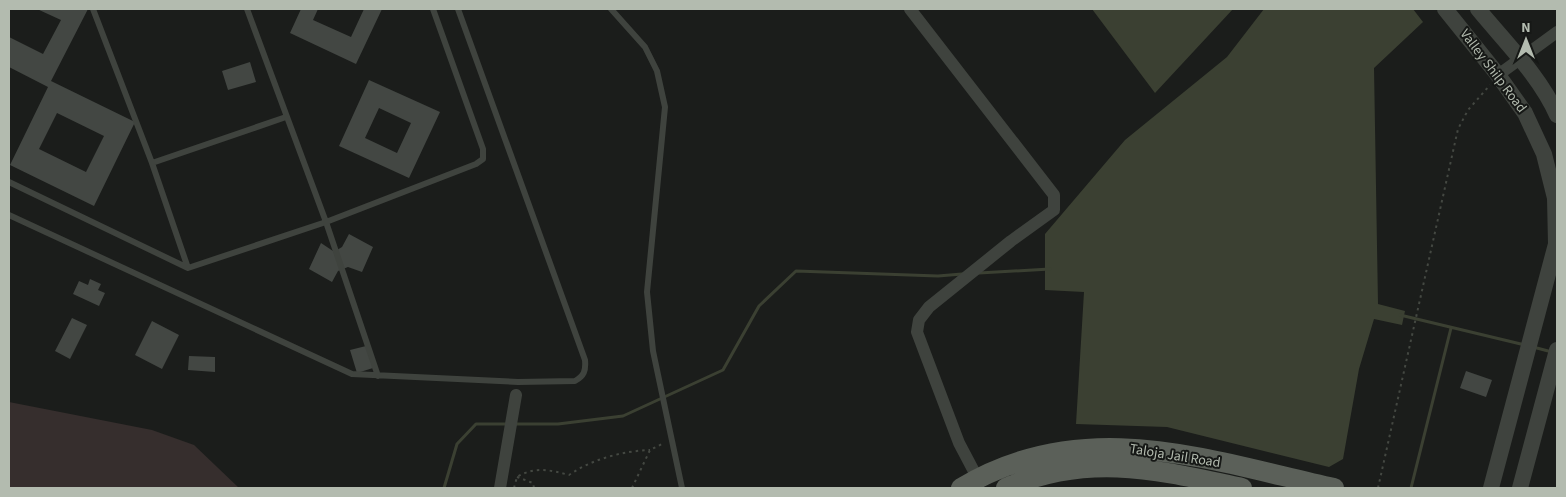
<svg xmlns="http://www.w3.org/2000/svg" width="1566" height="497" font-family="'Source Sans 3',sans-serif">
<style>
.green{fill:#362e2d}
.water{fill:#3b4032}
.lines{fill:none;stroke-linecap:round;stroke-linejoin:round}
.stream{stroke:#3b4032;stroke-width:3}
.building{fill:#434743;fill-rule:evenodd}
.path{stroke:#444842;stroke-width:2;stroke-dasharray:2.5 4;stroke-linecap:butt}
.service{stroke:#3f433e;stroke-width:6}
.minor{stroke:#3f433e;stroke-width:12}
.tertiary{stroke:#3f433e;stroke-width:16}
.primary{stroke:#5b6059;stroke-width:20}
.labels{text-anchor:middle;dominant-baseline:central;stroke-width:4;stroke-linejoin:round;paint-order:stroke}
.street-label{font-size:14px;fill:#b3bbaf;stroke:#161816}
</style>
<rect width="100%" height="100%" fill="#1b1d1b"/>
<path class="green" d="M9,402L152,430L194,445L239,488H9Z"/>
<path class="water" d="M1092,9H1233L1155,93Z
M1264,9H1413L1423,22L1374,68L1378,304L1405,311L1402,325L1374,319L1359,369L1343,459L1329,467L1167,427L1076,424L1084,292L1045,290V234L1125,140L1227,57Z"/>
<g class="lines">
<path class="stream" d="M979,273L1050,269
M1400,315L1525,345
M1533,347L1552,352
M513,424H558L623,416L723,370L759,306L796,271L938,276L962,274
M444,488L457,444L476,424H507
M1411,488L1451,328"/>
</g>
<path class="building" d="M37,9H88L51,81L135,122L94,206L10,165L48,87L9,67V37L43,54L61,20ZM57,113L104,136L86,172L39,149Z
M301,9H318L313,20L351,37L364,9H382L356,64L290,33Z
M250,62L256,82L228,90L222,71Z
M369,80L440,112L409,178L339,146ZM379,108L411,123L397,153L365,138Z
M349,234L373,247L362,272L348,267L338,271L332,282L309,269L321,243L333,251L337,250L342,247Z
M90,279L101,284L98,290L105,293L99,306L73,294L79,281L88,285Z
M72,318L87,325L70,359L55,351Z
M152,321L179,335L162,369L135,355Z
M366,346L373,368L357,373L350,350Z
M189,356L215,357V372L188,370Z
M1466,371L1492,380L1486,397L1460,388Z"/>
<g class="lines">
<path class="path" d="M517,477L533,483L534,488
M514,488L517,477C535,466 550,470 569,475C592,459 623,451 650,450
M632,488L650,450L664,443
M1378,488L1458,129L1468,110L1490,85"/>
<path class="service" d="M93,9L152,163L188,268
M247,9L326,222L378,376
M611,9L645,47L657,71L665,107L647,292L653,351L682,488
M152,163L286,117
M9,182L188,268L326,222L476,164L483,159V149L433,9
M9,215L352,374L518,382L575,381C584,376 586,371 585,360L458,9"/>
<path class="minor" d="M910,9L1054,195V210L1011,241L929,307L919,320L917,332L959,443L978,479
M1498,75L1557,32
M500,488L516,395"/>
<path class="tertiary" d="M1445,9L1498,75L1525,113L1544,154L1555,198L1556,244L1491,488
M1478,9C1505,42 1540,76 1557,115
M1520,488L1557,350"/>
<path class="primary" d="M961,488C1084,414 1207,460 1334,488
M1006,488C1089,452 1158,470 1242,488"/>
</g>
<g class="labels">
<g class="street-label">
<text transform="translate(1493 71) rotate(53)">Valley Shilp Road</text>
<text transform="translate(1175 456) rotate(9)">Taloja Jail Road</text>
</g>
</g>
<rect width="1566" height="497" fill="none" stroke="#b3bbaf" stroke-width="20"/>
<g transform="translate(1526 40)" stroke="#161816" stroke-width="4" paint-order="stroke">
<path d="M0-4L9 19L0 12L-9 19Z" fill="#b3bbaf"/>
<text y="-8" font-size="14" font-weight="bold" text-anchor="middle" fill="#b3bbaf">N</text>
</g>
</svg>
